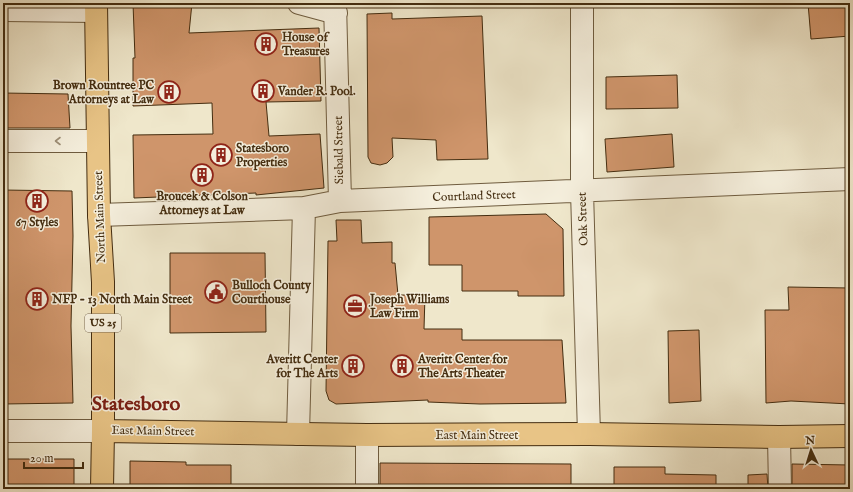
<svg xmlns="http://www.w3.org/2000/svg" width="853" height="492" font-family="'IM FELL English',serif">
<style>
.building{fill:#cf956b;stroke:#442d10}
.lines{fill:none;stroke-linecap:round;stroke-linejoin:round}
.minor-casing{stroke:#6f5c3f;stroke-width:24}
.major-casing{stroke:#442d10;stroke-width:24}
.minor{stroke:#f5efdd;stroke-width:22}
.major{stroke:#e8c486;stroke-width:22}
.oneway{stroke:#9c8e76}
.labels{text-anchor:middle;dominant-baseline:central;stroke-width:3;stroke-linejoin:round;paint-order:stroke}
.shield{fill:#f5efdd;stroke:#79674e;stroke-width:1}
.shield-label{font-size:11px;font-weight:bold;fill:#442d10}
.poi-label{font-size:12px;font-weight:bold;fill:#442d10;stroke:#f5efdd;text-anchor:start}
.street-label{font-size:12px;fill:#442d10;stroke:#f5efdd}
.town-label{font-size:20px;font-weight:bold;fill:#7a1f14;stroke:#f5efdd}
</style>
<rect width="100%" height="100%" fill="#efe7cb"/>
<filter id="stains"><feTurbulence type="fractalNoise" baseFrequency=".005" numOctaves="4"/><feColorMatrix values="0 0 0 0 .2 0 0 0 0 .09 0 0 0 0 .02 0 0 0 .5 -.17"/></filter>
<radialGradient id="worn" r=".72"><stop offset=".6" stop-color="#630" stop-opacity="0"/><stop offset="1" stop-color="#630" stop-opacity=".3"/></radialGradient>
<path class="building" d="M133,3H192L189,33L319,28L321,101L266,102L269,136L320,134L324,188L256,195V193L134,198L133,135L213,134L212,103L133,106V58H135Z
M808,3H850V36L811,39Z
M392,13V19L482,16L488,159L437,160L436,140L392,138L393,157L387,163L380,165L371,163L368,157L367,14Z
M677,75L678,108L606,109V77Z
M3,93L68,94L70,128H3Z
M672,134L674,167L607,172L605,139Z
M3,190L72,191L73,236L71,326L73,403L3,404Z
M546,214L563,229L564,296H518V291H462V265H429V217Z
M336,220H361L362,243L392,242V263H395L398,295H425L424,329H462V340H562L566,403L480,404L428,402V400L336,404L329,400L326,391L328,241H337Z
M170,253H265L266,332L170,333Z
M788,287L850,288V404L791,401L766,403L765,310H789Z
M699,330L701,401L669,403L668,331Z
M3,459H74V489H3Z
M130,461L186,462V465H231V489H130Z
M380,463L571,464V489H380Z
M792,464L850,465V489H792Z
M614,467H665V474L716,475V489H614Z
M767,474L768,489H748V475Z"/>
<g class="lines">
<g class="minor-casing">
<path id="minor" d="M299,3L336,13
M335,3L340,201
M582,3V191L589,434
M3,10L96,11
M3,141H97
M99,215L304,208L340,201L850,179
M3,431H103
M298,434L304,208
M367,435V489
M779,437L780,489"/>
</g>
<g class="major-casing">
<path id="major" d="M96,3L99,215L103,282V431L102,489
M103,431L367,435L589,434L779,437L850,436"/>
</g>
<use href="#minor" class="minor"/>
<use href="#major" class="major"/>
</g>
<defs><path id="oneway-chevron" d="M-2-3.5L2.5 0L-2 3.5" fill="none" stroke-width="1.6" stroke-linecap="round" stroke-linejoin="round"/></defs>
<use class="oneway" href="#oneway-chevron" transform="translate(58 141) rotate(-180)"/>
<defs>
<g id="building-ring" transform="scale(1.15)"><circle r="9.5" fill="#f5efdd" stroke="#8f2418" stroke-width="1.5"/><path d="M-4-6H4V6H1V3H-1V6H-4ZM-2.5-4.3h1.7v1.8h-1.7ZM.8-4.3h1.7v1.8H.8ZM-2.5-1h1.7V.8h-1.7ZM.8-1h1.7V.8H.8Z" fill="#8f2418"/></g>
<g id="civic-ring" transform="scale(1.15)"><circle r="9.5" fill="#f5efdd" stroke="#8f2418" stroke-width="1.5"/><path d="M-.6-6.5H3V-4.5H.6V-3L4-1V1h2V6H-6V1h2V-1L-.6-3ZM-1.2 2.5V6h2.4V2.5Z" fill="#8f2418"/></g>
<g id="office-ring" transform="scale(1.15)"><circle r="9.5" fill="#f5efdd" stroke="#8f2418" stroke-width="1.5"/><path d="M-6-3h4V-5.5h4V-3h4V5H-6ZM-1-4.5V-3h2v-1.5ZM-6 0V1H6V0Z" fill="#8f2418"/></g>
</defs>
<g fill-rule="evenodd">
<use href="#building-ring" x="266" y="44"/>
<use href="#building-ring" x="263" y="91"/>
<use href="#building-ring" x="169" y="92"/>
<use href="#building-ring" x="221" y="155"/>
<use href="#building-ring" x="202" y="175"/>
<use href="#building-ring" x="37" y="201"/>
<use href="#civic-ring" x="216" y="292"/>
<use href="#building-ring" x="37" y="299"/>
<use href="#office-ring" x="355" y="306"/>
<use href="#building-ring" x="353" y="366"/>
<use href="#building-ring" x="402" y="366"/>
</g>
<g class="labels">
<rect class="shield" x="85" y="314" width="36" height="18" rx="3"/>
<g class="shield-label">
<text x="103" y="323">US 25</text>
</g>
<g class="poi-label">
<text x="282" y="37">House of<tspan x="282" dy="14">Treasures</tspan></text>
<text x="154" y="85" text-anchor="end">Brown Rountree PC<tspan x="154" dy="14">Attorneys at Law</tspan></text>
<text x="278" y="91">Vander R. Pool.</text>
<text x="236" y="148">Statesboro<tspan x="236" dy="14">Properties</tspan></text>
<text x="202" y="196" text-anchor="middle">Broucek &amp; Colson<tspan x="202" dy="14">Attorneys at Law</tspan></text>
<text x="37" y="222" text-anchor="middle">67 Styles</text>
<text x="232" y="285">Bulloch County<tspan x="232" dy="14">Courthouse</tspan></text>
<text x="52" y="299">NFP - 13 North Main Street</text>
<text x="370" y="299">Joseph Williams<tspan x="370" dy="14">Law Firm</tspan></text>
<text x="338" y="359" text-anchor="end">Averitt Center<tspan x="338" dy="14">for The Arts</tspan></text>
<text x="418" y="359">Averitt Center for<tspan x="418" dy="14">The Arts Theater</tspan></text>
</g>
<g class="street-label">
<text transform="translate(339 150) rotate(-91)">Siebald Street</text>
<text transform="translate(474 196) rotate(-2)">Courtland Street</text>
<text transform="translate(100 217) rotate(-92)">North Main Street</text>
<text transform="translate(583 219) rotate(-92)">Oak Street</text>
<text transform="translate(153 431) rotate(1)">East Main Street</text>
<text x="477" y="435">East Main Street</text>
</g>
<g class="town-label">
<text x="136" y="404">Statesboro</text>
</g>
</g>
<rect width="853" height="492" fill="none" stroke="#efe7cb" stroke-width="16"/>
<rect x="4" y="4" width="845" height="484" fill="none" stroke="#442d10" stroke-width="2"/>
<rect x="8" y="8" width="837" height="476" fill="none" stroke="#442d10"/>
<g transform="translate(811 450) rotate(356)" stroke="#f5efdd" stroke-width="3" paint-order="stroke">
<path d="M0-3L7 15L0 10L-7 15Z" fill="#442d10"/>
<text y="-6" font-size="11" font-weight="bold" text-anchor="middle" fill="#442d10">N</text>
</g>
<path d="M24 462v6h59v-6" fill="none" stroke="#442d10" stroke-width="2"/>
<text x="30" y="462" font-size="12" fill="#442d10" stroke="#f5efdd" stroke-width="3" paint-order="stroke">20 m</text>
<rect width="100%" height="100%" filter="url(#stains)"/>
<rect width="100%" height="100%" fill="url(#worn)"/>
</svg>
